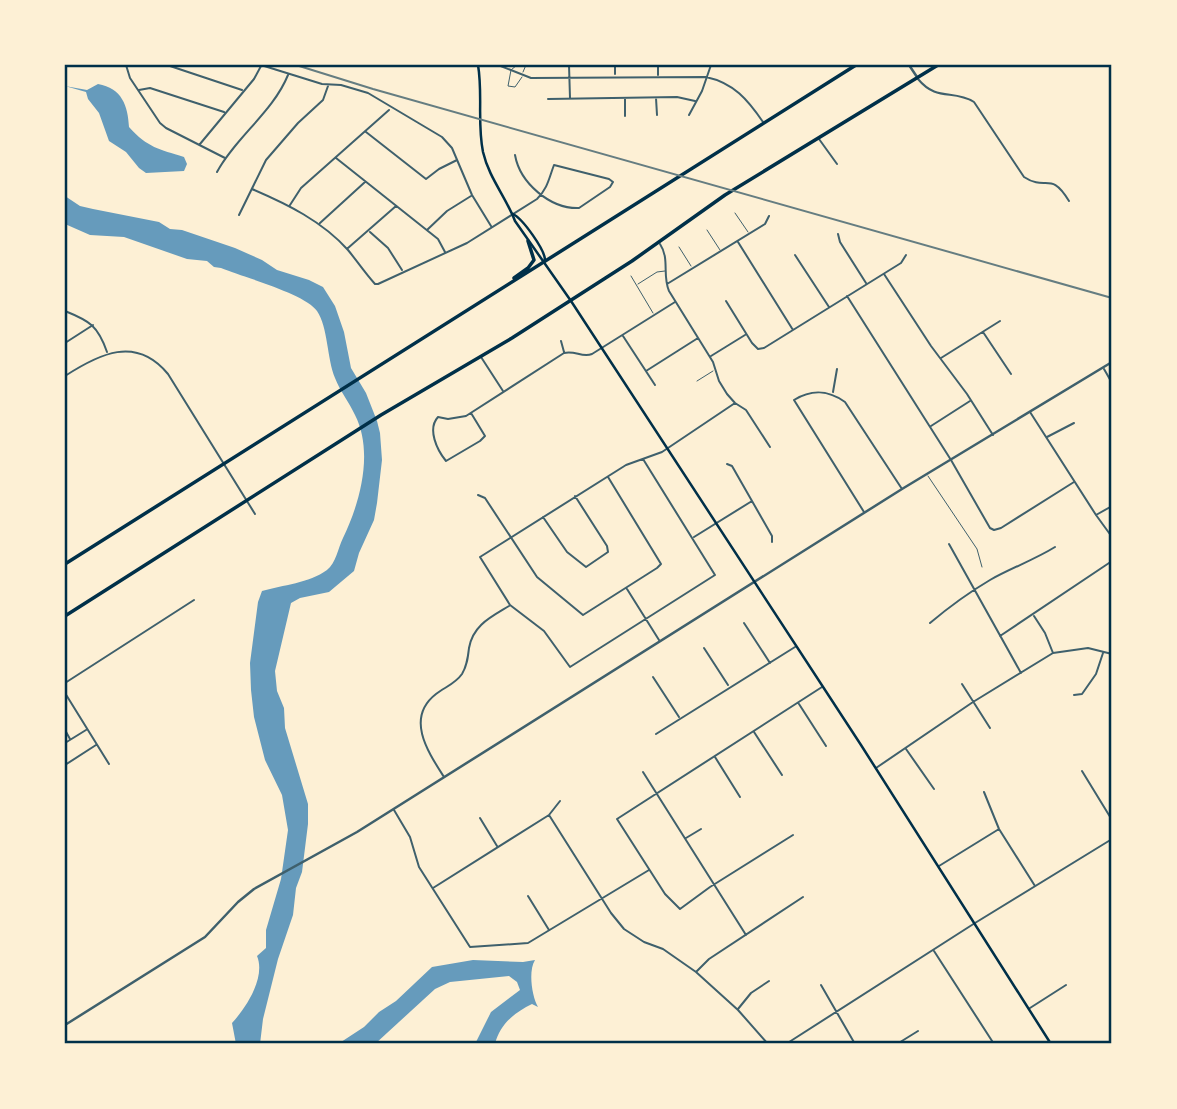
<svg xmlns="http://www.w3.org/2000/svg" width="1177" height="1109" font-family="Arial,sans-serif">
<style>
.water{fill:#669bbc}
.lines{fill:none;stroke-linecap:round;stroke-linejoin:round}
.service{stroke:#3f606c;stroke-width:1}
.minor{stroke:#3f606c;stroke-width:2}
.tertiary{stroke:#3f606c;stroke-width:2.5}
.secondary{stroke:#003049;stroke-width:2.5}
.trunk{stroke:#003049;stroke-width:3.5}
.rail{stroke:#657d81;stroke-width:2}
.neatline{fill:none;stroke:#003049;stroke-width:2.5}
</style>
<rect width="100%" height="100%" fill="#fdf0d5"/>
<path class="water" d="M98,84C122,88 128,106 129,127C148,148 159,149 184,157L187,164L184,171L146,173L139,168L126,152L109,141L99,113L88,99L86,92L65,86L87,90Z
M65,196L80,206L93,209L159,222L170,229L182,230L235,248L262,260L277,270L309,280L323,287L335,306L344,332L351,368L366,393L377,421L380,433L382,460L377,503L374,520L359,553L354,571L329,592L300,598L291,603L275,671L277,691L284,708L285,728L308,804V824L302,872L296,888L293,915L278,959L263,1019L260,1044H236L232,1023C246,1008 266,977 257,956L266,948V930L281,879L288,830L282,795L265,760L254,717L251,690L250,663L258,602L262,591C283,585 309,583 327,570C336,563 338,548 343,538C360,503 374,452 355,415C349,402 340,391 335,378C327,359 328,327 317,311C306,294 243,277 221,268L214,267L207,261L187,259L124,237L90,235L65,224Z
M473,960L523,962L535,960C528,971 532,997 538,1007L532,1004C514,1013 500,1024 495,1044H475L491,1012L520,990L517,982L509,976L450,982L435,989L375,1044H338L364,1027L379,1012L396,1001L432,967Z"/>
<g class="lines">
<path class="service" d="M517,65L511,70L508,86L515,87L522,77
M523,72L526,65
M735,213L748,232
M707,230L720,250
M679,247L691,266
M631,276L653,313
M638,284L657,272L665,271
M697,381L713,371
M928,476L977,549L982,567"/>
<path class="minor" d="M126,65L130,78L160,123L166,128L225,158
M167,65L242,90
M261,65L322,84L341,85L368,93L442,137L452,148L472,195L491,226
M498,65L531,78L706,77C734,83 748,100 763,122
M569,65L570,98
M615,65V74
M658,75V65
M918,79C937,102 953,89 974,102L1024,177C1047,192 1050,170 1069,201
M139,90L150,88L224,112
M625,98V116
M656,98L657,115
M548,99L677,97L695,101
M689,115L702,91L711,65
M366,132L426,179L439,169L457,160
M819,139L837,164
M200,144L254,79L261,66
M336,158L438,239L445,252
M217,172C236,137 273,112 288,75
M252,189C287,204 322,221 348,250C357,261 365,273 375,284H378L467,243L537,199C548,188 549,178 554,165L609,179L613,182L610,187L579,208C550,209 520,183 515,155
M290,205L301,188L389,110
M239,215L266,160L298,123L323,100L328,86
M320,223L365,182
M427,230L447,211L471,196
M370,232L388,248L402,270
M838,234L840,242L866,283
M738,242L793,330
M660,244C670,259 662,275 669,291L713,362L719,381L727,394L735,403L746,410L770,447
M348,248L396,206
M795,255L829,307
M884,274L931,346L967,394L993,435
M667,284L765,224L769,216
M847,296L951,460L990,528L994,530L1001,528L1074,482
M726,301L752,343L758,349L764,348L901,263L906,255
M65,311C90,321 98,326 107,352
M983,332L1011,374
M623,336L655,385
M561,341L564,352
M65,343L93,325
M711,356L745,335
M481,357L503,391
M941,358L1000,321
M1104,369L1112,383
M646,371L698,338
M65,376C99,354 136,335 168,374L255,514
M833,392L837,369
M1030,412L1096,515L1112,537
M471,413L485,436L480,441L446,461C437,450 427,429 438,417L448,419L466,416L564,353C575,350 582,358 592,354L675,302
M931,426L970,401
M1047,437L1074,423
M643,459L715,575L570,667L544,631L510,605L480,557L626,465L662,452L735,403
M727,464L732,466L772,536V542
M478,495L485,498L537,577L583,615L657,568L661,564L608,477
M864,512L794,400C812,389 828,390 845,402L902,489
M1096,515L1112,506
M543,517L567,552L586,567L608,552L607,546L575,496
M694,537L752,501
M949,544L1021,673
M627,589L659,640
M1034,616L1045,633L1053,653
M744,623L770,663
M930,623C949,607 968,593 990,580C1011,568 1034,560 1055,547
M1000,636L1112,561
M704,648L728,685
M653,677L679,717
M65,683L194,600
M962,684L990,728
M65,693L109,764
M1074,695L1082,694L1096,674L1103,653
M799,704L826,746
M65,730L70,739
M754,732L782,775
M656,734L795,647
M65,743L86,730
M906,749L934,789
M715,757L740,797
M65,765L96,745
M876,768L973,702L1053,653L1088,648L1112,654
M1082,771L1112,820
M643,772L746,935
M444,777C428,752 405,718 436,694C445,687 455,684 462,674C467,666 468,657 469,648C473,625 491,617 509,606
M984,792L999,829L1035,886
M394,810L410,837L419,867L470,947L528,943L649,870
M549,815L611,913L624,929L644,942L663,949L696,972L738,1010L768,1044
M480,818L497,846
M793,835L710,887L680,909L665,894L617,819L822,687
M686,838L701,829
M939,866L999,829
M433,888L549,815L560,801
M528,896L549,930
M934,951L994,1044
M696,972L709,959L803,897
M821,985L855,1044
M1030,1008L1066,985
M738,1009L751,993L769,981
M786,1044L975,923L1112,839
M897,1044L918,1031"/>
<path class="tertiary" d="M909,65L917,77
M65,1025L205,937L238,902L254,889L357,832L902,489L1112,362"/>
<path class="secondary" d="M478,65C483,94 477,123 483,152C489,178 506,197 515,221L571,301L861,745L1051,1044
M513,214C523,219 545,250 545,260"/>
<path class="trunk" d="M514,278L528,268L534,260L528,241
M65,564L856,65
M65,616L381,415L512,338L632,261L725,195L938,65"/>
<path class="rail" d="M296,65L373,89L1112,298"/>
</g>
<rect width="1177" height="1109" fill="none" stroke="#fdf0d5" stroke-width="133"/>
<rect x="66" y="66" width="1044" height="976" class="neatline"/>
</svg>
